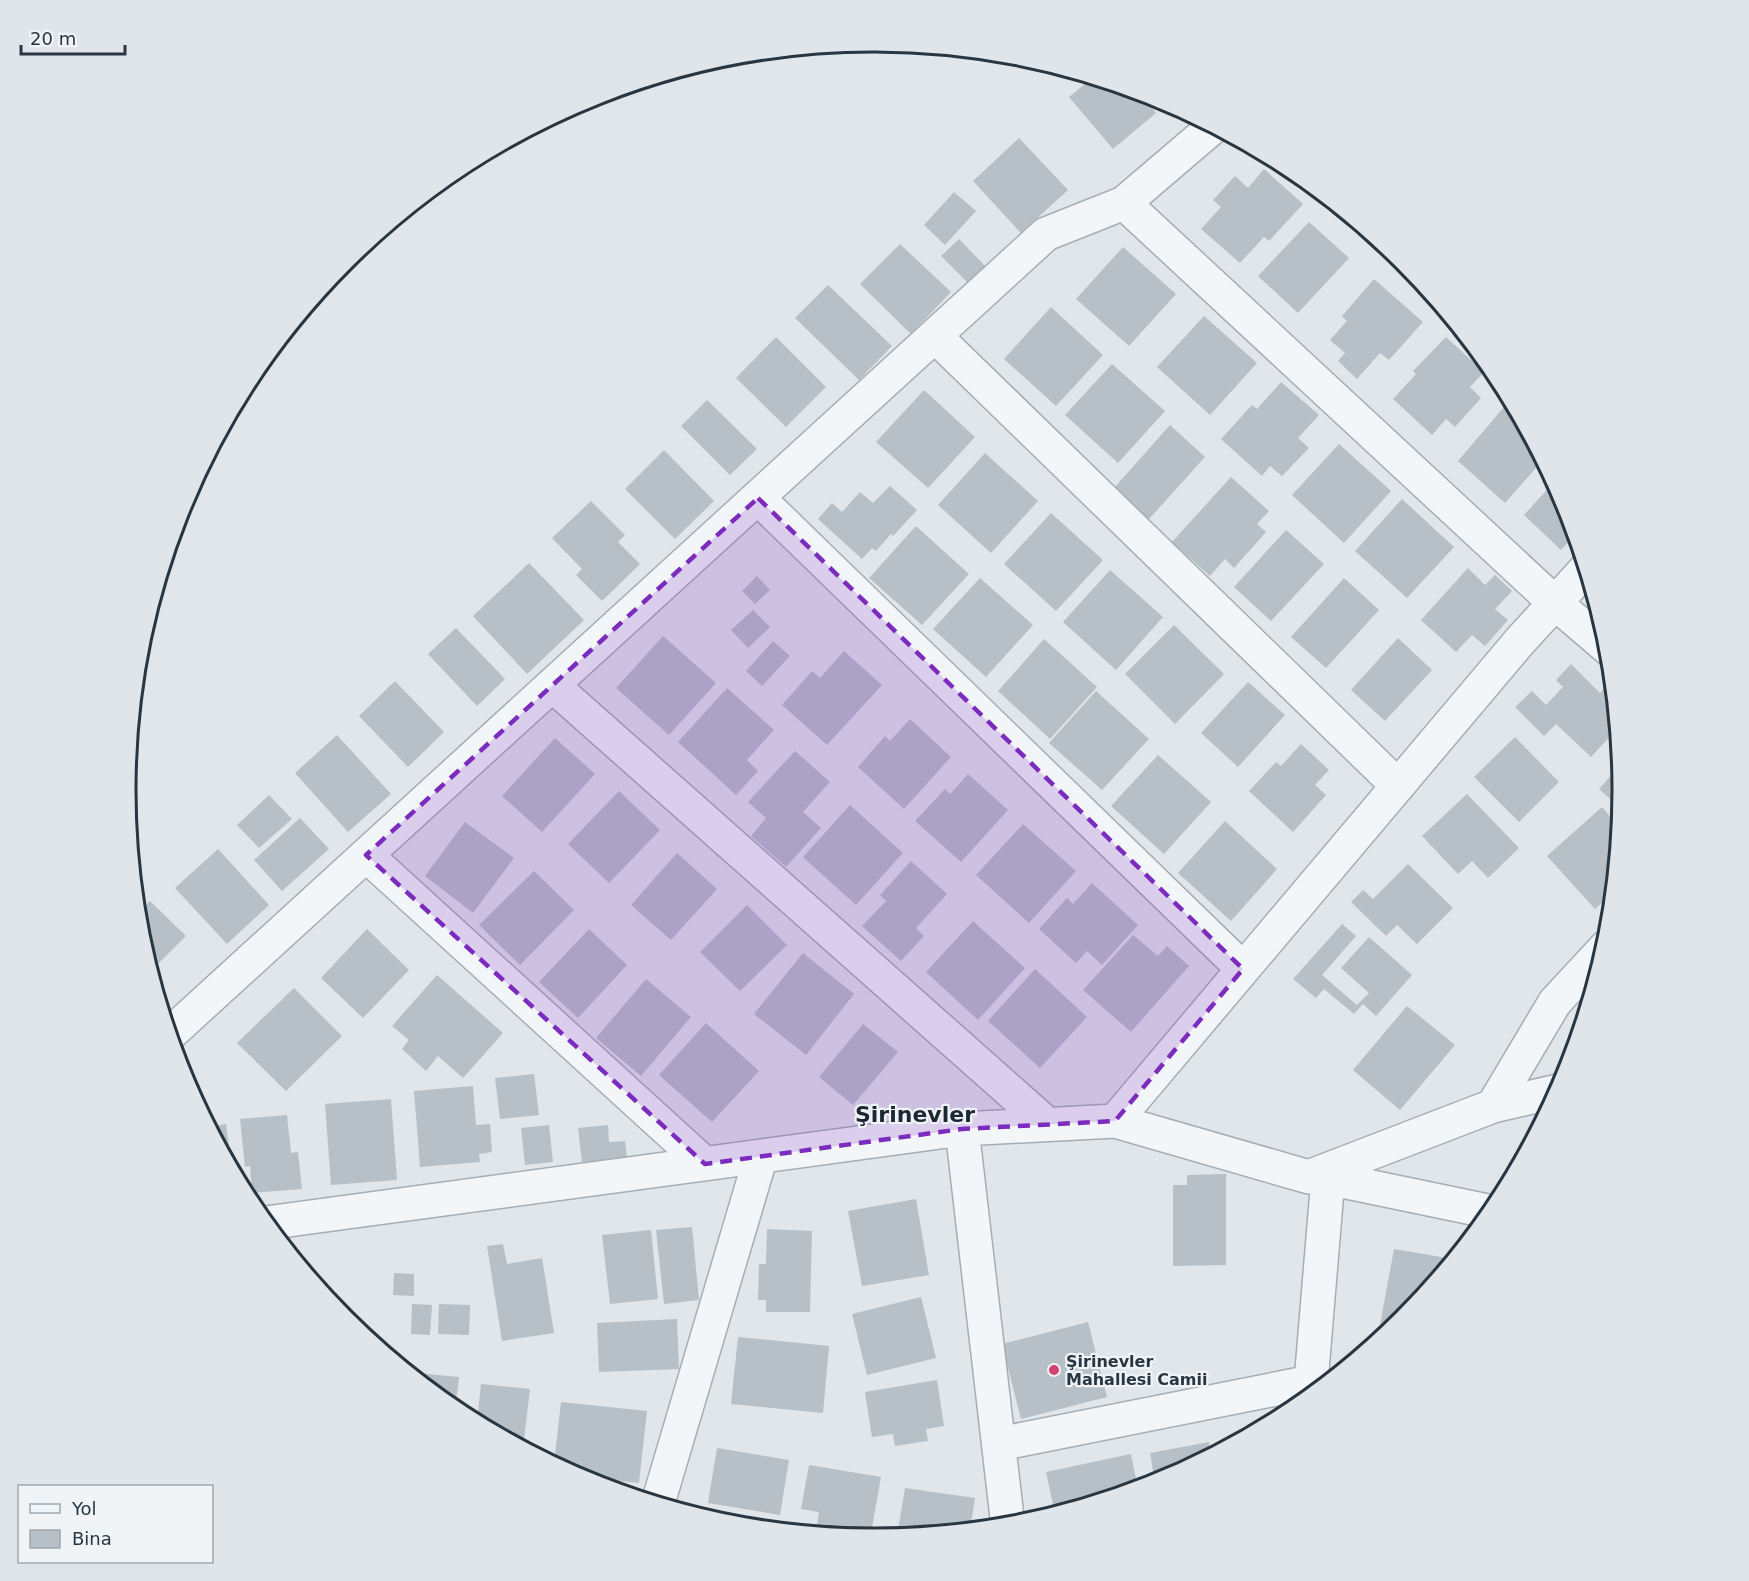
<svg xmlns="http://www.w3.org/2000/svg" width="1749" height="1581" font-family="'DejaVu Sans',sans-serif">
<style>
.building{fill:#b7c0c7}
.lines{fill:none;stroke-linecap:round;stroke-linejoin:round}
.minor-casing{stroke:#a5aeb4;stroke-width:36}
.minor{stroke:#f3f6f8;stroke-width:33}
.marked{fill:#7b2cbf;fill-opacity:0.2;stroke:#7b2cbf;stroke-width:4.5;stroke-dasharray:12 8;stroke-linejoin:round}
.poi-dot{fill:#d34272;stroke:#f0f4f7;stroke-width:2}
.labels{text-anchor:middle;dominant-baseline:central;stroke-width:4.5;stroke-linejoin:round;paint-order:stroke}
.poi-label{font-size:16px;font-weight:bold;fill:#283642;stroke:#f0f4f7;text-anchor:start}
.district-label{font-size:22px;font-weight:bold;fill:#1b2733;stroke:#f0f4f7}
.rim{fill:none;stroke:#283642;stroke-width:3}
</style>
<rect width="100%" height="100%" fill="#e0e6ea"/>
<path class="building" d="M1092,78L1139,92L1156,113L1113,149L1069,97Z
M1019,138L1068,190L1021,233L973,181Z
M1264,169L1303,204L1269,241L1264,237L1240,263L1201,229L1221,207L1213,200L1235,176L1248,188Z
M954,192L976,211L945,245L924,225Z
M1341,210L1384,245L1379,250L1339,212Z
M1309,222L1349,258L1298,313L1258,276Z
M959,239L985,266L968,283L941,256Z
M900,244L951,292L911,334L860,284Z
M1123,247L1176,294L1129,346L1076,299Z
M1399,257L1404,261L1436,303L1393,263Z
M1374,279L1423,322L1389,360L1380,353L1357,379L1338,361L1345,353L1330,340L1347,321L1342,316Z
M828,285L892,346L859,380L795,318Z
M1051,307L1103,355L1056,406L1004,359Z
M1204,316L1257,363L1210,415L1157,367Z
M776,337L826,387L786,427L736,378Z
M1446,337L1484,372L1470,387L1481,398L1455,427L1446,419L1432,435L1393,399L1416,374L1413,371Z
M1112,364L1165,411L1118,463L1065,415Z
M1281,382L1319,415L1298,438L1309,448L1282,476L1270,466L1262,476L1221,439L1252,405L1257,409Z
M924,390L975,437L928,488L876,442Z
M707,400L757,449L730,475L681,426Z
M1509,401L1513,404L1543,460L1505,503L1458,461Z
M1170,425L1205,457L1149,519L1114,488Z
M1339,444L1391,491L1344,543L1292,495Z
M664,450L714,501L675,539L625,489Z
M985,453L1038,501L991,553L938,505Z
M1231,477L1269,511L1257,524L1266,532L1234,568L1225,559L1210,576L1172,542Z
M1554,482L1566,504L1575,535L1561,550L1524,515Z
M890,486L917,510L893,536L891,534L876,551L872,548L862,559L818,519L832,503L842,512L860,492L873,503Z
M1402,499L1454,547L1407,598L1355,551Z
M591,501L625,535L618,542L640,564L602,601L576,575L582,569L552,538Z
M1051,513L1103,560L1056,611L1004,564Z
M916,526L969,574L922,625L869,578Z
M1286,530L1324,564L1271,621L1234,587Z
M529,563L584,620L527,674L473,616Z
M1468,568L1485,585L1495,575L1512,591L1495,609L1508,620L1485,646L1472,635L1456,652L1421,620Z
M1110,570L1163,617L1116,670L1063,622Z
M757,576L770,590L755,604L742,591Z
M980,578L1033,625L986,677L933,629Z
M1344,578L1379,610L1326,668L1291,637Z
M753,610L770,627L748,648L731,630Z
M1174,625L1224,674L1175,724L1125,674Z
M456,628L505,679L477,706L428,654Z
M663,636L716,683L669,735L616,688Z
M1398,638L1432,670L1385,721L1351,690Z
M1044,639L1097,687L1050,739L998,691Z
M773,641L790,656L762,686L746,671Z
M844,651L882,685L827,745L782,705L812,671L820,678Z
M1571,664L1600,693L1604,688L1614,697L1617,729L1591,757L1556,724L1544,736L1515,707L1532,691L1546,705L1563,687L1556,680Z
M395,681L444,732L408,767L359,716Z
M1248,682L1285,715L1238,767L1201,733Z
M727,688L774,730L747,760L758,771L736,795L678,742Z
M1096,691L1149,739L1102,790L1049,743Z
M910,719L951,757L904,809L858,767L885,736L890,741Z
M337,735L391,794L348,832L295,773Z
M1515,737L1559,782L1519,822L1474,777Z
M555,738L595,774L542,832L502,796Z
M1301,744L1329,770L1315,785L1326,795L1293,832L1249,791L1276,762L1281,766Z
M795,751L830,782L803,812L821,828L786,867L751,836L766,818L748,802Z
M1158,755L1211,802L1164,854L1111,806Z
M1620,765L1623,791L1621,809L1599,789Z
M968,774L1008,810L961,862L915,821L945,789L950,794Z
M619,791L660,830L609,883L568,844Z
M1467,794L1519,848L1488,878L1472,861L1458,874L1422,836Z
M269,795L292,819L259,848L237,825Z
M850,805L903,853L856,905L803,857Z
M1602,807L1619,827L1613,893L1595,909L1547,856Z
M300,818L329,849L282,891L254,860Z
M1225,821L1277,869L1231,921L1178,873Z
M465,822L514,858L473,913L425,876Z
M1023,824L1076,871L1029,923L976,875Z
M218,849L269,905L227,944L175,888Z
M677,853L717,889L671,940L631,905Z
M911,861L947,894L916,928L924,936L901,961L862,926L886,901L880,895Z
M1408,864L1453,908L1417,944L1397,925L1386,936L1351,902L1363,890L1373,899Z
M534,871L574,910L520,965L479,925Z
M1092,883L1138,925L1102,965L1087,951L1076,963L1039,929L1067,898L1073,904Z
M150,901L186,936L151,971L140,936L138,913Z
M747,905L787,945L740,991L700,952Z
M973,921L1025,968L978,1020L926,972Z
M1342,924L1356,936L1322,975L1357,1005L1369,993L1341,968L1369,937L1412,975L1376,1016L1363,1004L1354,1014L1324,989L1316,998L1293,979Z
M367,929L409,970L363,1018L321,978Z
M589,929L627,965L578,1018L539,982Z
M1133,935L1158,956L1167,946L1189,966L1131,1032L1083,990Z
M803,953L854,994L806,1055L754,1014Z
M1035,969L1087,1017L1040,1068L988,1021Z
M437,975L503,1033L463,1078L438,1056L426,1071L402,1049L409,1040L392,1026Z
M646,979L691,1017L641,1076L596,1038Z
M294,988L342,1036L286,1091L237,1043Z
M1407,1006L1455,1045L1400,1110L1353,1070Z
M706,1023L759,1071L712,1122L659,1075Z
M863,1024L898,1052L853,1105L819,1077Z
M534,1074L539,1115L500,1119L495,1078Z
M473,1086L476,1125L490,1124L492,1152L479,1154L480,1162L420,1167L414,1091Z
M391,1099L397,1180L331,1185L325,1104Z
M287,1115L291,1153L298,1152L302,1189L252,1193L250,1166L245,1167L240,1119Z
M226,1124L232,1168L209,1127Z
M549,1125L553,1162L525,1165L521,1128Z
M608,1125L609,1142L625,1141L627,1158L582,1162L578,1128Z
M1226,1174V1265L1173,1266V1185H1187V1175Z
M916,1199L929,1275L862,1286L848,1211Z
M692,1227L699,1300L664,1304L656,1230Z
M767,1229L812,1231L810,1312H766V1300H758L759,1264H766Z
M651,1230L658,1299L610,1304L602,1235Z
M503,1244L507,1264L542,1258L554,1333L502,1341L487,1246Z
M1394,1249L1453,1259L1404,1320L1377,1341Z
M394,1273L414,1274V1296L393,1295Z
M323,1293H337L336,1309L324,1294Z
M921,1297L936,1358L867,1375L852,1314Z
M412,1304L432,1305L430,1335L411,1334Z
M439,1304L470,1305L469,1335L438,1334Z
M677,1319L679,1369L599,1372L597,1323Z
M1088,1322L1107,1397L1021,1419L1002,1344Z
M738,1337L829,1346L823,1413L731,1404Z
M417,1373L459,1377L455,1410L417,1378Z
M937,1380L944,1426L926,1429L928,1441L895,1446L893,1434L872,1437L865,1392Z
M481,1384L530,1389L523,1447L477,1422Z
M561,1402L647,1411L639,1483L579,1477L554,1464Z
M1209,1442L1211,1455L1155,1484L1150,1453Z
M717,1448L789,1460L780,1515L708,1503Z
M1131,1454L1138,1489L1055,1514L1046,1472Z
M809,1465L881,1477L870,1539L816,1533L819,1512L801,1509Z
M905,1488L975,1498L970,1530L897,1537Z"/>
<g class="lines">
<g class="minor-casing">
<path id="minor" d="M1124,203L1554,602L1609,649
M935,336L1398,786
M758,498L1243,969
M552,685L1047,1124
M366,855L705,1164
M170,1034L1046,234L1124,203L1213,127
M1493,1106L1555,1002L1606,947
M1115,1121L1520,641L1586,569
M962,1129L1008,1526
M1311,1176L1493,1106L1558,1091
M266,1223L962,1129L1115,1121L1309,1177L1328,1178L1492,1212
M1312,1395L1311,1382L1328,1178
M999,1444L1311,1382
M658,1503L761,1156"/>
</g>
<use href="#minor" class="minor"/>
</g>
<path class="marked" d="M758,498L1243,969L1115,1121L962,1129L705,1164L366,855Z"/>
<circle class="poi-dot" cx="1054" cy="1370" r="6"/>
<g class="labels">
<g class="poi-label">
<text x="1066" y="1361">Şirinevler<tspan x="1066" dy="18">Mahallesi Camii</tspan></text>
</g>
<g class="district-label">
<text x="915" y="1114">Şirinevler</text>
</g>
</g>
<path d="M0 0H1749V1581H0ZM136 790a738 738 0 1 1 1476 0a738 738 0 1 1-1476 0Z" fill="#e0e5e9" fill-rule="evenodd"/>
<path class="rim" d="M136 790a738 738 0 1 1 1476 0a738 738 0 1 1-1476 0Z"/>
<rect x="18" y="1485" width="195" height="78" fill="#f0f4f7" stroke="#a0a8af" stroke-width="1.5"/>
<rect x="30" y="1504" width="30" height="9" fill="#f3f6f8" stroke="#a0a8af" stroke-width="1.5"/>
<text x="72" y="1515" font-size="18" fill="#283642">Yol</text>
<rect x="30" y="1530" width="30" height="18" fill="#b7c0c7" stroke="#a0a8af" stroke-width="1.5"/>
<text x="72" y="1545" font-size="18" fill="#283642">Bina</text>
<path d="M21 45v9h104v-9" fill="none" stroke="#283642" stroke-width="3"/>
<text x="30" y="45" font-size="18" fill="#283642" stroke="#f0f4f7" stroke-width="4.5" paint-order="stroke">20 m</text>
</svg>
